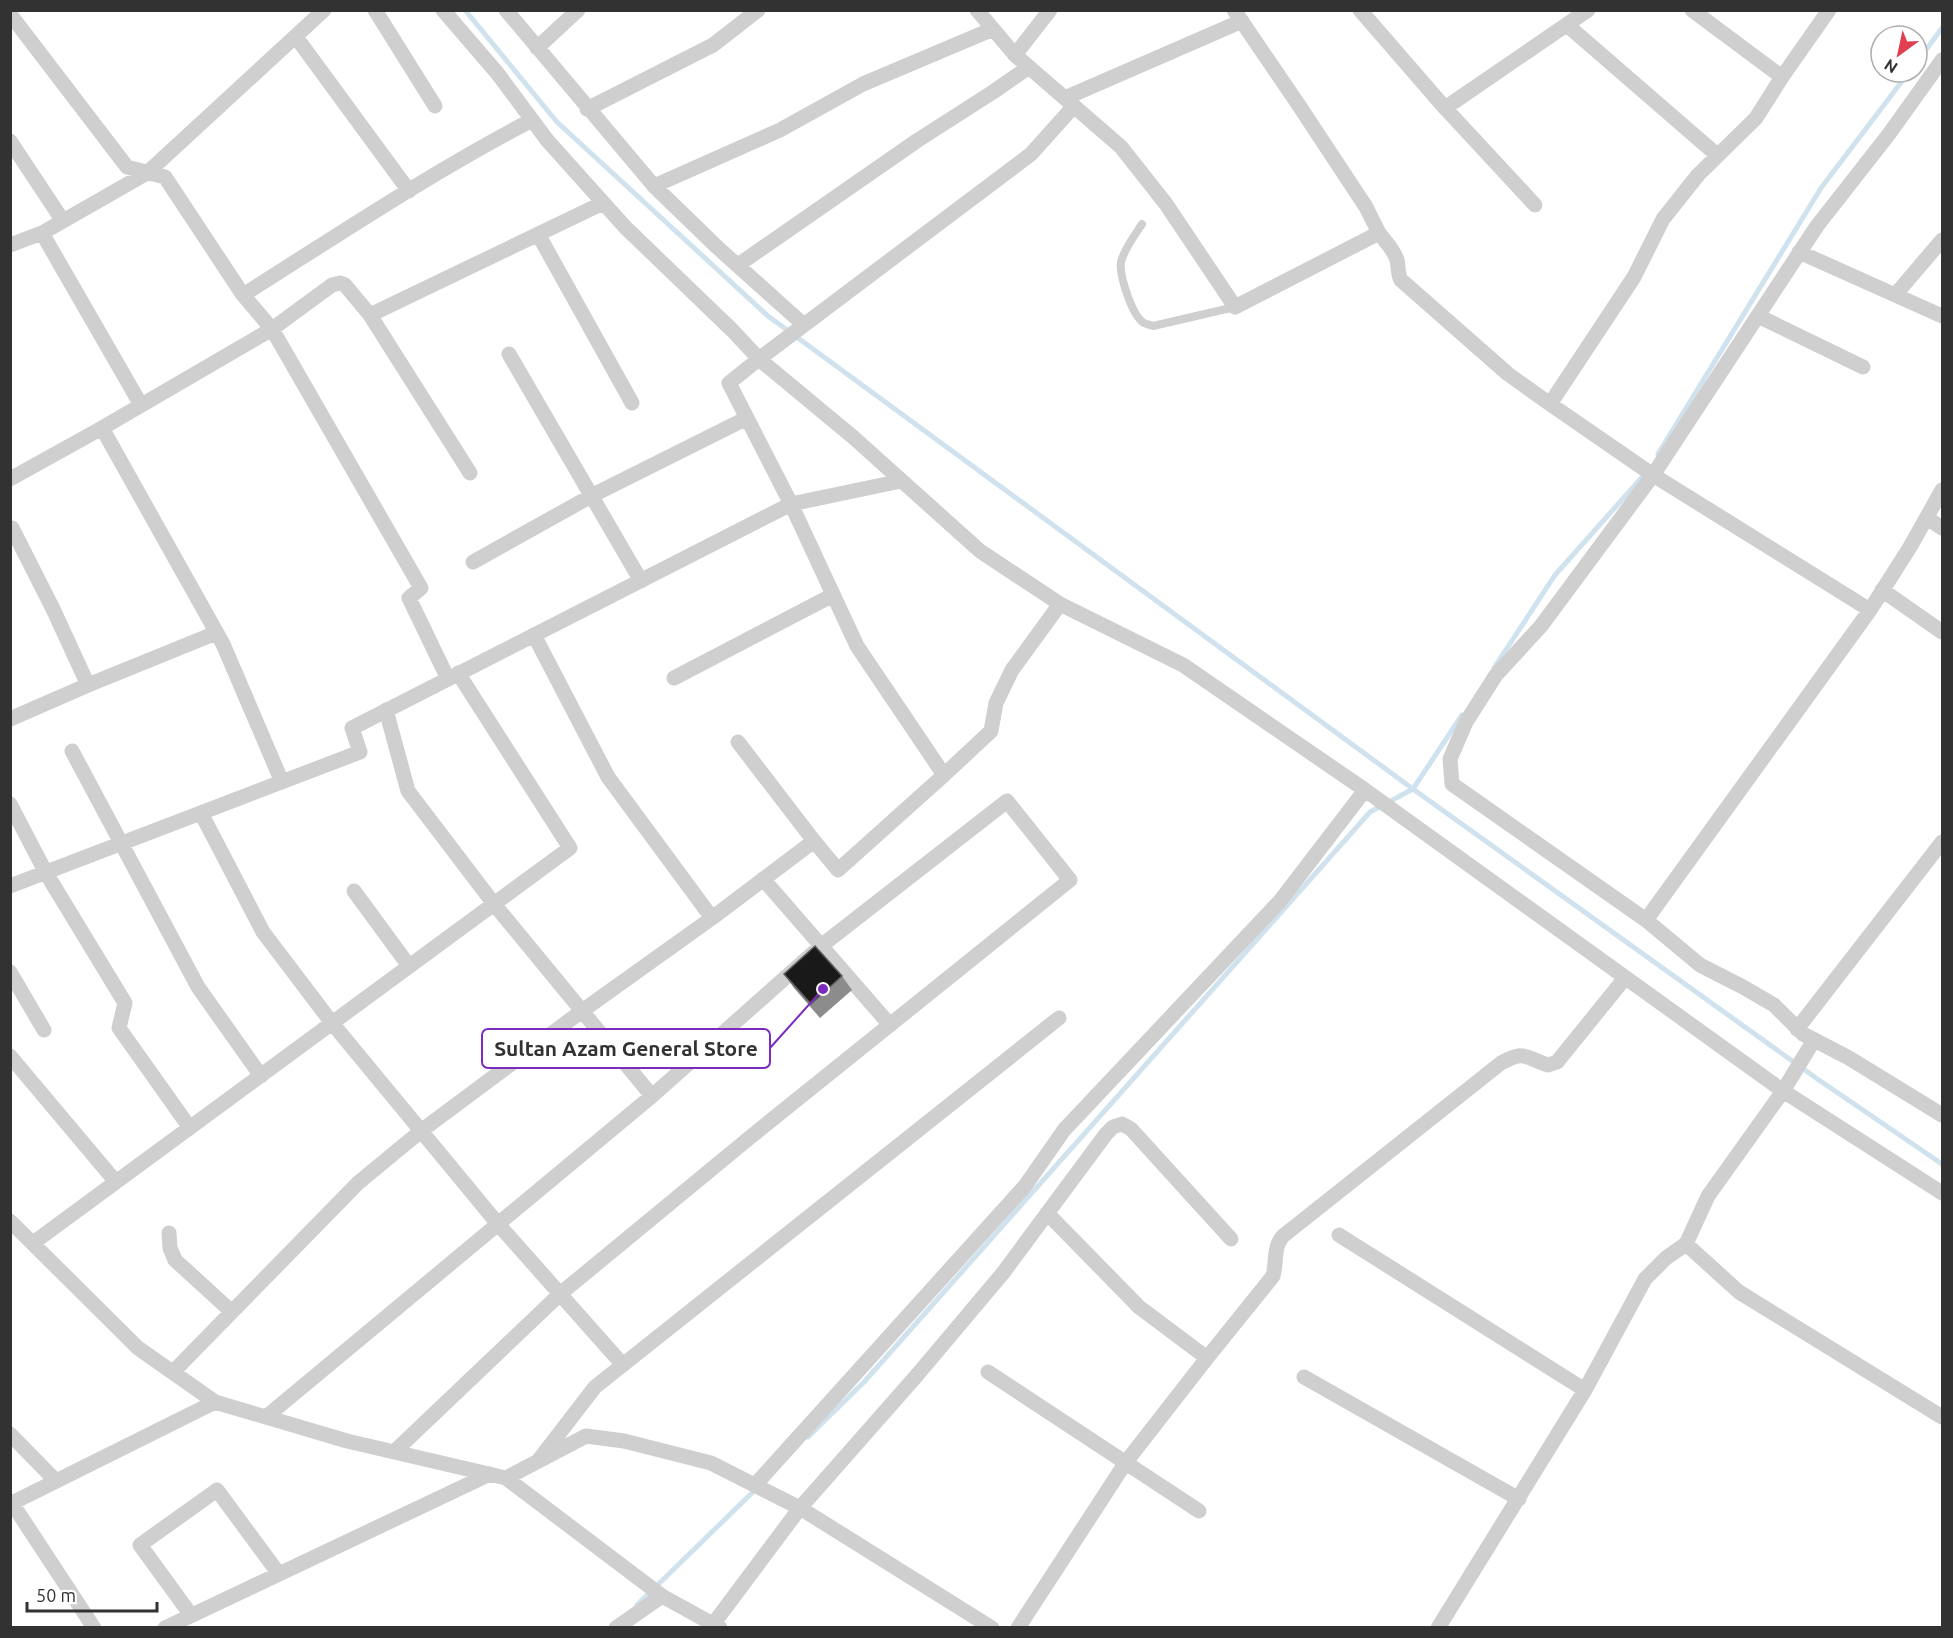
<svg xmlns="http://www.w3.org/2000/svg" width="1953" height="1638" font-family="Ubuntu,sans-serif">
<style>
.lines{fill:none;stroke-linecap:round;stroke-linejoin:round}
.stream{stroke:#cfe2ed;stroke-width:5}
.lane{stroke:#cfcfcf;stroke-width:8}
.street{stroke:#cfcfcf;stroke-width:15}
.wall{fill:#8c8c8c}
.building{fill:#191919;stroke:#5e5e5e;stroke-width:1.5}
.leader{fill:none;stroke:#7b2cbf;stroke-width:2}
.callout-dot{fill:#7b2cbf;stroke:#fff;stroke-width:2}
.callout{fill:#fff;stroke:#7b2cbf;stroke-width:2}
.callout-label{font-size:21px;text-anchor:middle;font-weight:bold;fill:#323232}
</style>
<rect width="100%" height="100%" fill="#fff"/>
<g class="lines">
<path class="stream" d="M465,10L557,122L768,316L1413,789L1816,1078L1942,1164
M1917,62L1942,28
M1658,454L1821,188L1909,72
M1494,668L1555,575L1644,475
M808,1437L864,1382L1370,812L1413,789L1462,715
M637,1605L757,1488"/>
<path class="lane" d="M1142,224C1135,235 1124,249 1121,262C1119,275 1132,316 1144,323C1145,324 1151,325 1153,326L1235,307"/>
<path class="street" d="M375,10L435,106
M443,10L498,74L547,140L625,227L733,331L759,359L804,325L717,247L654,186L506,10
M977,10L1015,55L1121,147L1166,204L1235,307L1379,233C1385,241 1394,250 1397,260C1399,267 1397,273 1401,280L1508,374L1550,404L1653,475L1870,610L1646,920
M1234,10L1298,104L1366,207L1379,233
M1360,10L1445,108L1535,205
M1692,10L1782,77L1829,10
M10,14L127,167L165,177L243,295C338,235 432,172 532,120
M1567,25L1717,155
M296,37L409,191
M537,48L578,10
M1015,55L1050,10
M1942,60L1889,134L1817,226L1653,475L1541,626L1496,675L1466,722L1450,759L1452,784L1646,920L1700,965L1743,987L1774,1005L1803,1034L1849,1058L1942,1115
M1065,98L1242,21
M1445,108L1588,10
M587,109L713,45L758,10
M10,141L63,221
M654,186L780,130L863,84L993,29
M42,233L141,405
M538,234L632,403
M10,245L42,233L147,173L324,10
M1799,252L1942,316
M738,265L918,140L993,92L1029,67
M1896,294L1942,240
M243,295L272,329L421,588L409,598L448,679
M370,315L603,203
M1758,316L1863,367
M804,325L1031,154L1074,106
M509,354L641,581
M1550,404L1634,277L1663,219L1698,175L1756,118L1782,77
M10,479L102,428
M1927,518L1942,528
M12,528L53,609L88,685
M473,562L593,495L747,418
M1882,590L1942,632
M1870,610L1910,547L1942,490
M534,635L608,777L712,918
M674,678L833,595
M386,710L408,791L494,904L652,1096
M10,719L88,685L216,633
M738,742L814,841
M72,751L198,987L261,1076
M944,775L857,646L791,504L729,383L759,359L853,437L980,551L1060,604L1183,665L1365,790L1783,1091L1942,1193
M282,782L223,644L102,428L272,329L332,285L340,283L345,285L370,315L470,473
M10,804L46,873L125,1003L119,1028L190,1128
M201,813L263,932L332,1023L498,1224L623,1365
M763,879L890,1025
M10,886L360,752L352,728L791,504L901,481
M354,891L409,966
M10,972L44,1030
M1797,1029L1942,842
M10,1056L116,1182
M1047,1213L1139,1307L1207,1358
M10,1221L138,1348L215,1402L347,1441L506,1478L662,1596L720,1628
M169,1233L170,1248L175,1260L232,1312
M1339,1235L1585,1390
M33,1243L570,848L458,673
M1686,1244L1739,1292L1942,1417
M173,1372L358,1183L421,1131L582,1011L712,918L814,841L838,870L944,775L991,731L996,703L1012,670L1060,604
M988,1372L1199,1511
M1304,1377L1519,1499
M266,1417L652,1096L821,946L1007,801L1070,880L748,1139L560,1294L394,1452
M10,1434L56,1481
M538,1461L595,1387L1059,1018
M506,1478L586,1436L624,1441L711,1463L800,1508L992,1628
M755,1485L1025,1186L1064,1130L1280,901L1365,790
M12,1503L94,1628
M10,1504L215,1402
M191,1615L140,1545L217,1490L279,1574
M714,1623L800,1508L918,1374L1003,1273L1106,1134L1113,1127L1122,1124L1131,1129L1231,1239
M165,1628L490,1474
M616,1628L662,1596
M1018,1628L1126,1462L1207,1358L1273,1276C1277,1262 1273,1247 1283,1236L1501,1063C1525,1049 1525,1058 1548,1065L1557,1062L1625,978
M1438,1628L1585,1390L1645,1279L1666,1258L1686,1244L1708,1196L1783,1091L1814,1040"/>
</g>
<path class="wall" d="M784,974L842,976L852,990L820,1018L794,988Z"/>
<path class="building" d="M815,946L842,976L811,1004L784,974Z"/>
<path class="leader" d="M823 989L770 1048"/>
<circle class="callout-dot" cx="823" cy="989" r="6"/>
<rect class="callout" x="482" y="1029" width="288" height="39" rx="6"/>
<g class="callout-label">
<text x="626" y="1056">Sultan Azam General Store</text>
</g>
<rect width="1953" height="1638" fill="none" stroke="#323232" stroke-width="24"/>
<g transform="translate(1899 54) rotate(213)"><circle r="28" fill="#ffffff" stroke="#adadad" stroke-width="1.5"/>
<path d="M0-4.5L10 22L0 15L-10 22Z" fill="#df3f51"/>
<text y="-9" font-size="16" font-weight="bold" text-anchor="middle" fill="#323232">N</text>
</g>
<path d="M27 1602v9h130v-9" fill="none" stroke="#323232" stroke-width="3"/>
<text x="36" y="1602" font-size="18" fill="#323232" stroke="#ffffff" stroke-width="4.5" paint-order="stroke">50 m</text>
</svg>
